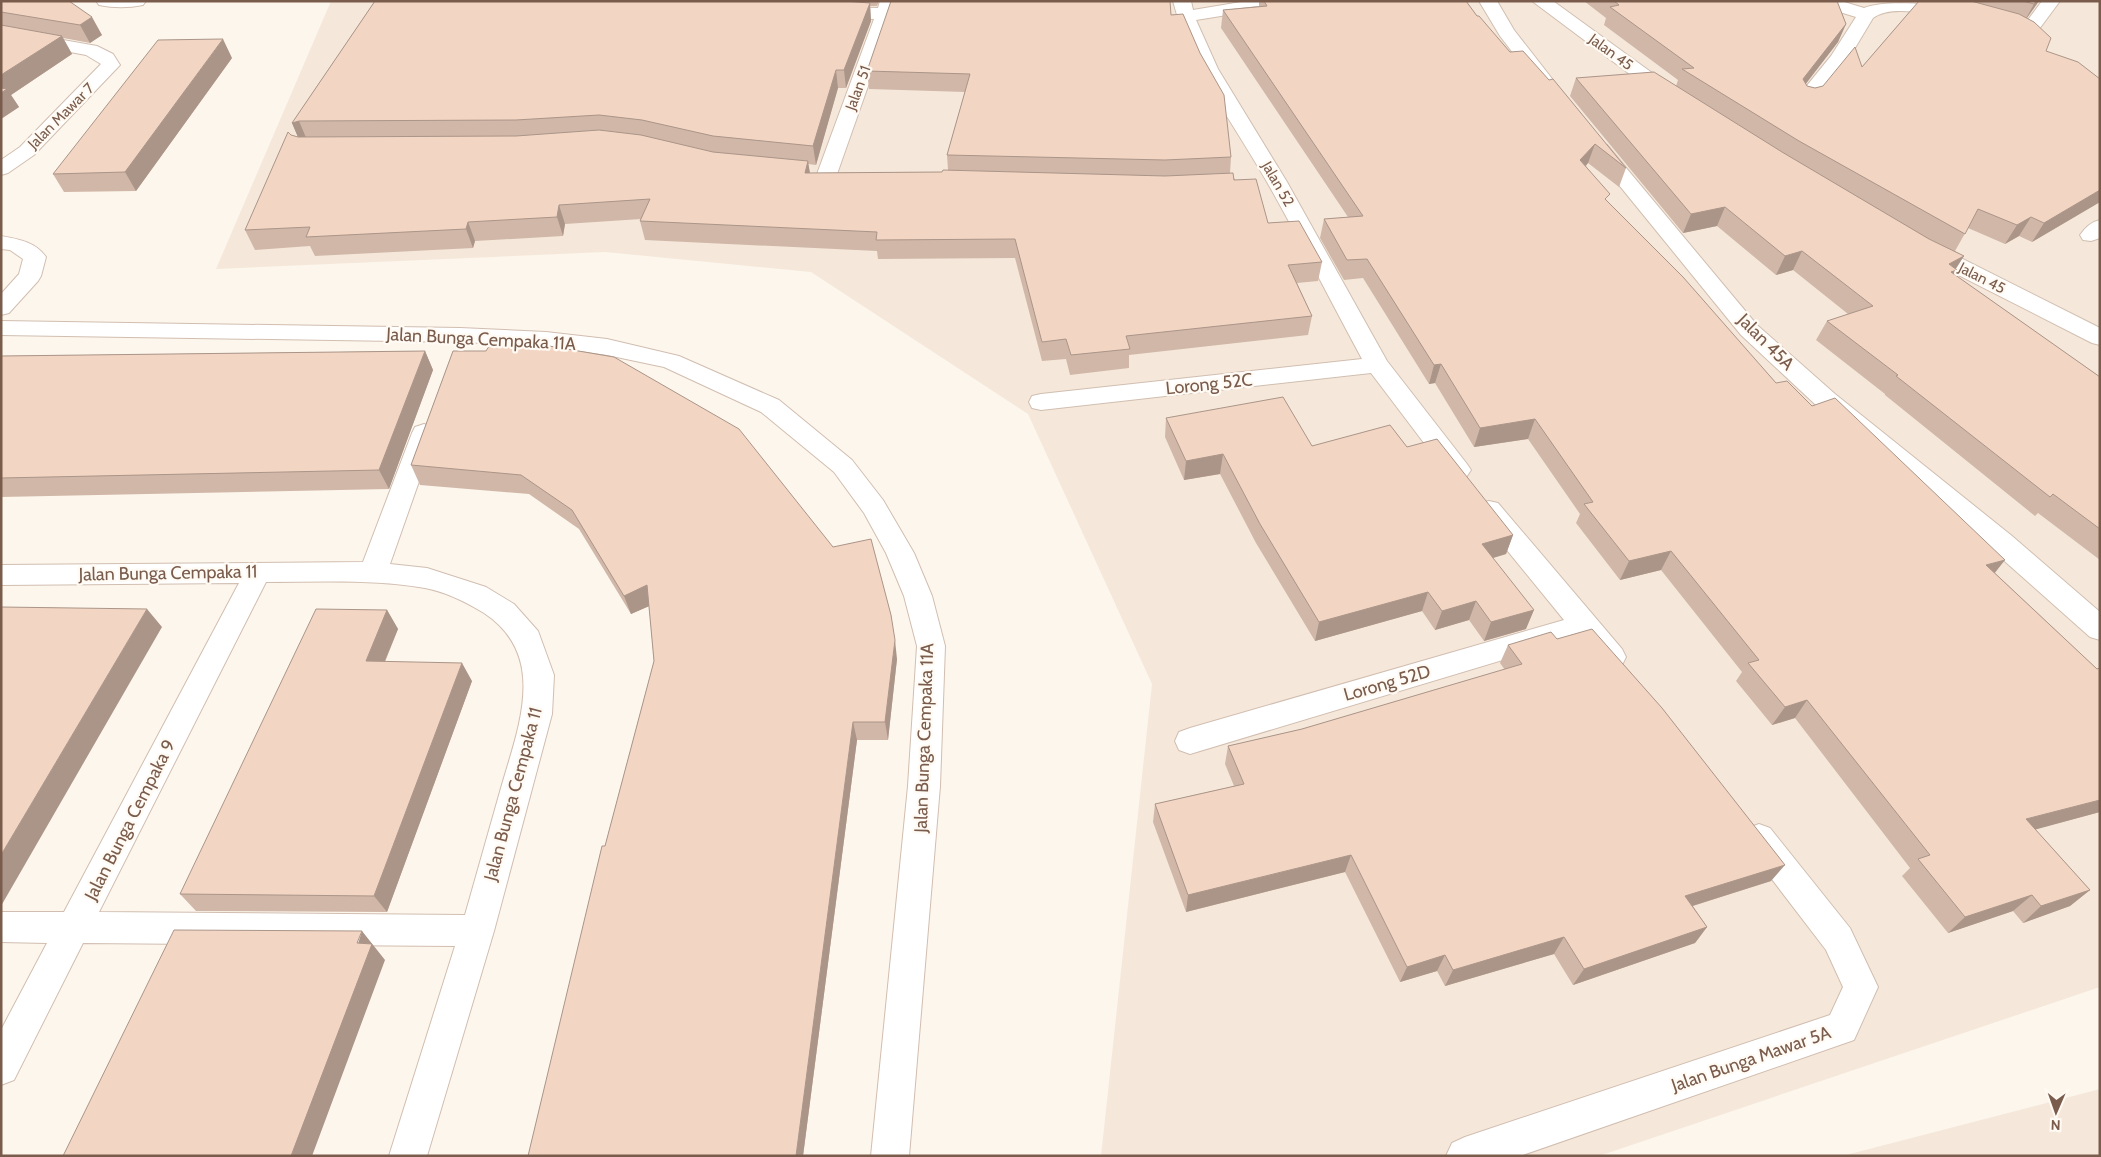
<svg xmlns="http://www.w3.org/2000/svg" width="2101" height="1157" font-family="Cabin,sans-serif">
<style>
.residential{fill:#f5e8da}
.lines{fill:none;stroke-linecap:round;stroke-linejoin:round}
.minor-casing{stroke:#d1beb0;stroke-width:2}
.minor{fill:#fff;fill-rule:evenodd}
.wall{fill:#d1b7a8}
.shaded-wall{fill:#aa9588}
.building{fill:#f3d5c3;stroke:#aa9588}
.labels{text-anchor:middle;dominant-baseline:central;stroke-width:4.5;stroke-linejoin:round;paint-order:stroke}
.far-street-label{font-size:15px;fill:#7a5c4d;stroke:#fffaf3}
.street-label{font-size:18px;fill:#7a5c4d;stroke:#fffaf3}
</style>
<rect width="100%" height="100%" fill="#fdf6ec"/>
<path class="residential" d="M331,1H2100V987L1599,1156H1101L1152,684L1028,414L811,272L605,252L216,269Z
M2100,1089V1156H1842Z"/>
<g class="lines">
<g class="minor-casing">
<path id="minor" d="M96,1H146L143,5C128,8 114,8 99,5Z
M880,1H898L837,174L834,178L827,180L820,178L817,174L874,19L834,17L828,16L825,12L828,8L834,7L878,8Z
M1173,1H1191L1193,10L1247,1H1291L1288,5L1282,6L1196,20L1218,69L1287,182L1387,361L1467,464L1471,470L1467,476L1458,479L1449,476L1371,373L1041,410L1032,408L1029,402L1032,396L1041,394L1362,359C1330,300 1300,240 1267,182C1234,124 1190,67 1173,1Z
M1479,1H1497L1514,30L1553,80L1551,84L1544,86L1537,84L1500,36Z
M1532,1H1553L1677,91L1680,95L1677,99L1670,101L1663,99Z
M1814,1H1841L1864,8C1884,0 1928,4 1952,7L1958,8L1961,12L1958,16L1952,17C1929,15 1892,4 1873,18L1846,63L1813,103L1806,105L1799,103L1796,99L1831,56L1856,17L1817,5Z
M2042,1H2060L2034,36L2028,37L2022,36L2019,32Z
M1,29L97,46L113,54L120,65L34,155L8,173L1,175V160L20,147L101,64L86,55L1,39Z
M1600,143L1607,145L1757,325L1835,394L2012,536L2100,612V640L2090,637L1992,550L1817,406L1741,335L1593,153L1590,149L1593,145Z
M2100,220V238L2091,241L2083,240L2080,235C2086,227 2091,222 2100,220Z
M1,236C18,239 36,242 46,257L41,276L38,281L9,313L1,315V294L19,274L23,259L10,250L1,249Z
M1925,242L1933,244L2100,328V345L2092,343L1917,254L1914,249L1917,244Z
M1,321L460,328L546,332L607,339L679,356L779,400L852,460L883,500L914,553L932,596L945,646L940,786L909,1156H871L908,786L917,646L904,596L886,553L864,513L834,472L761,412L664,367L607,355L546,346L460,342L1,335Z
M424,424L433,427L436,433L390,564L427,568L486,587L514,604L538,631L554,675L552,714L494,931L427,1156H389L455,946L83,943L14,1080L1,1085V1030L47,943L1,942V912H64L239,583L1,585V565L363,562L412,433L415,427ZM266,582C319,582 373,579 425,588C446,592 466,602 484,613C549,656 518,728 501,788C489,830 477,873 465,915L99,912Z
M1489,501L1498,503L1622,649L1626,657L1622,665C1600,672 1592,653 1579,637L1190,754L1179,750L1175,741L1179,732L1190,728L1564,620L1480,517L1476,510L1480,503Z
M1759,824L1770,828L1850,928L1878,987L1854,1040L1520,1156H1446L1452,1143L1465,1137L1830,1015L1843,987L1826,950L1748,848L1743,838L1748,828Z"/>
</g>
<use href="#minor" class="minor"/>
</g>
<path class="wall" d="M1,1H69L102,35L90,43L63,38L72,54L11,95L19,107L1,119Z
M375,1H879L877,6H870L871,21L846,88H838L816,165L808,164L810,173L942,172L948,170L947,155L965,92L869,89L867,71L1171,15L1231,157L1230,173L1268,223L1322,262L1318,281L1297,283L1312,316L1308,335L1129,355V368L1070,375L1066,359L1042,361L1015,258L878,259L877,251L645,240L640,221L641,219L565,224L563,236L475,241L473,248L315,256L310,246L255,250L245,230L291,135L298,137L292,123Z
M1259,1H1466L1477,16L1510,52L1626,168L1619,187L1588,163L1586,166L1607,201L1776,383L1812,406L1995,573L2097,669L2100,668V812L2035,829L2090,890L2070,906L2023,923L2013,911L1948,933L1902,876L1910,868L1795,718L1772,725L1736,681L1742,672L1661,570L1620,580L1576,523L1580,514L1528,439L1474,447L1435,383L1429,384L1363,278L1344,280L1320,238L1324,219L1348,217L1221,28L1223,10L1259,6Z
M1584,1H1837L1846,24L1838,42L1805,84L1807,86L1815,88L1823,86L1862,67L1919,1H2039L2027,18L2046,51L2100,79V202L2032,242L2019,236L2005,244L1968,228L1955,251L1964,256L1956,269L1955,275L2100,377V560L2038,513L2035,516L1885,395V394L1816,340L1827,321L1848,314L1793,270L1776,275L1717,226L1683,233L1570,96L1576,78L1676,86L1678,80L1604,25L1606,18Z
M232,58L136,191L64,192L53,174Z
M425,351L433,370L389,489L1,497V356Z
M453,351L897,659L888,740H857L803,1156H528L605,846L654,661L649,606L631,614L579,529L529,494L420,485L411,465Z
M1166,418L1312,446L1407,447L1513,535L1506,554L1493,558L1526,629L1484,641L1469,620L1435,630L1422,611L1315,641L1256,543L1220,474L1184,480L1165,437Z
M387,610L398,629L385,662L472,681L387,912L196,911L180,894Z
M1557,639L1771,881L1693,906L1707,927L1695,943L1573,985L1554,954L1445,986L1437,971L1400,982L1345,872L1186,912L1153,822L1155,804L1234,786L1225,764L1228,746L1302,729L1505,670L1500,663L1508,645Z"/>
<path class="shaded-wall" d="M2036,1H2039L2024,22L2034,4Z
M870,3L871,21L846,88L844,70Z
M92,17L102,35L90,43L80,25Z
M1846,24L1838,42L1795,98L1803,79Z
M62,36L72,54L11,95L19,107L1,119V75Z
M223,39L232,58L136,191L125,172Z
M836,70L838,88L816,165L813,146Z
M299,121L307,140L300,142L292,123Z
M1595,144L1588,163L1574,178L1580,160Z
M808,161L811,180L805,173Z
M2100,190V202L2032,242L2044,223Z
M559,205L565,224L563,236L557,217Z
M1725,207L1717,226L1683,233L1691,214Z
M2031,217L2019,236L2005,244L2017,225Z
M468,222L475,241L473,248L466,229Z
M1802,251L1793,270L1776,275L1785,256Z
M1964,256L1954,271L1957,270L1946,290L1949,264Z
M425,351L433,370L389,489L379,470Z
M1441,364L1435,383L1429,384L1434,365Z
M1535,419L1528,439L1474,447L1480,428Z
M1223,454L1220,474L1184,480L1186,461Z
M1513,535L1506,554L1476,563L1482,544Z
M1671,551L1661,570L1620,580L1629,561Z
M2005,560L1990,579L1986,565Z
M647,585L654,604L631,614L624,596Z
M1428,592L1422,611L1315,641L1319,622Z
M1476,601L1469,620L1435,630L1442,611Z
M147,609L162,627L1,906V855Z
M387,610L398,629L377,680L366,661Z
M1534,610L1526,629L1484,641L1491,622Z
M895,640L897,659L888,740L885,722Z
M462,663L472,681L387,912L374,896Z
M1807,700L1795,718L1772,725L1785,707Z
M853,722L857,740L803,1156H796Z
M2100,800V812L2008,837L2026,819Z
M1351,855L1345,872L1186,912L1188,895Z
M1785,865L1771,881L1673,912L1685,896Z
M2090,890L2070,906L2023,923L2041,906Z
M2032,895L2013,911L1948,933L1965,917Z
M1707,927L1695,943L1573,985L1584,969Z
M362,931L385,960L312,1156H291Z
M1564,937L1554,954L1445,986L1453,970Z
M1445,955L1437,971L1400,982L1407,967Z"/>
<path class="building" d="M1,1H69L92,17L80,25L1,12Z
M375,1H844L870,3L844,70H836L813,146L713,136L642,120L599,115L516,120L299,121L292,123Z
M891,1H1170L1171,15L1183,14L1200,53L1224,95L1231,157L1165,160L947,155L970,74L867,71Z
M1264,1H1466L1477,16H1479L1510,52L1523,51L1549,80L1553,79L1626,168L1595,144L1580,160L1610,194L1605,199L1683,277L1776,383L1787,381L1812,406L1835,398L2005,560L1986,565L2097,669L2100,668V800L2026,819L2090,890L2041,906L2032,895L1965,917L1918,859L1930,855L1807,700L1785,707L1748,663L1759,660L1671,551L1629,561L1584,504L1593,502L1535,419L1480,428L1441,364L1434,365L1367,259L1347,260L1324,219L1363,216L1223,10L1267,6Z
M1614,1H1837L1846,24L1803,79L1807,86L1815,88L1823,86L1855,47L1862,67L1919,1H1971L2019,14L2034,22L2051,38L2046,51L2078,62L2100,79V190L2044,223L2031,217L2017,225L1978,209L1965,234L1799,141L1682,69L1694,68L1610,7L1619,5Z
M2023,1H2036L2034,4Z
M1,25L62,36L1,75Z
M223,39L125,172L53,174L158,40Z
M1654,72L1782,152L1929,239L1964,256L1949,264L1957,270L1951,272L2100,377V529L2053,494L2050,497L1896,376L1898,375L1827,321L1873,306L1802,251L1785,256L1725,207L1691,214L1576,78Z
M1,88L7,89L1,93Z
M599,130L641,135L713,152L808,161L805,173L942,172L943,170L1165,176L1233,173L1234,180L1256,179L1268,223L1299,221L1322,262L1288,265L1312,316L1126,336L1130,349L1071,355L1066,339L1042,342L1015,239L876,240L877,232L640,221L650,199L559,205L557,217L468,222L466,229L306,237L310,227L245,230L288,132L291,135L298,137L516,136Z
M491,343L543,345L614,357L739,429L833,547L871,539L891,615L895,640L885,722H853L796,1156H528L602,846H605L654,661L647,585L624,596L572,510L521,475L411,465L453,351H486Z
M425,351L379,470L1,478V356Z
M1283,397L1312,446L1390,425L1407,447L1437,439L1513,535L1482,544L1534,610L1491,622L1476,601L1442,611L1428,592L1319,622L1260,524L1223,454L1186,461L1166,418Z
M1,607L147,609L1,855Z
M316,609L387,610L366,661L462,663L374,896L180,894Z
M1592,629L1662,708L1785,865L1685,896L1707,927L1584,969L1564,937L1453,970L1445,955L1407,967L1351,855L1188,895L1155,804L1244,784L1228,746L1302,729L1522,664L1508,645L1551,632L1557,639Z
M174,930L362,931L357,943L372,944L291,1156H63Z"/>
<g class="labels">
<g class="far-street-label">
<text transform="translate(1611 52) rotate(36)">Jalan 45</text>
<text transform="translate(858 88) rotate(-70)">Jalan 51</text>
<text transform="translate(61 116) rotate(-45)">Jalan Mawar 7</text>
<text transform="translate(1278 184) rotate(60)">Jalan 52</text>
<text transform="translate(1982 278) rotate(27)">Jalan 45</text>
</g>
<g class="street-label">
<text transform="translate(481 339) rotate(3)">Jalan Bunga Cempaka 11A</text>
<text transform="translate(1766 342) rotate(45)">Jalan 45A</text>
<text transform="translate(1209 384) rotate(-6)">Lorong 52C</text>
<text transform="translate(168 573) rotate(-1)">Jalan Bunga Cempaka 11</text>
<text transform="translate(1387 683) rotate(-16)">Lorong 52D</text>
<text transform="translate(924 738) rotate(-88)">Jalan Bunga Cempaka 11A</text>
<text transform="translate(513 794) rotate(-75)">Jalan Bunga Cempaka 11</text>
<text transform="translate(130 820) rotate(-63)">Jalan Bunga Cempaka 9</text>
<text transform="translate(1751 1059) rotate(-19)">Jalan Bunga Mawar 5A</text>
</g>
</g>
<rect width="2101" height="1157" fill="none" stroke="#7a5c4d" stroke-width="5"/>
<g transform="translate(2056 1112) rotate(182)" stroke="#fffaf3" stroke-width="4" paint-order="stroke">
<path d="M0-4L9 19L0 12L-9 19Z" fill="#7a5c4d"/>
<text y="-8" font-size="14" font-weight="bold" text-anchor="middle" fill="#7a5c4d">N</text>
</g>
</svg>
